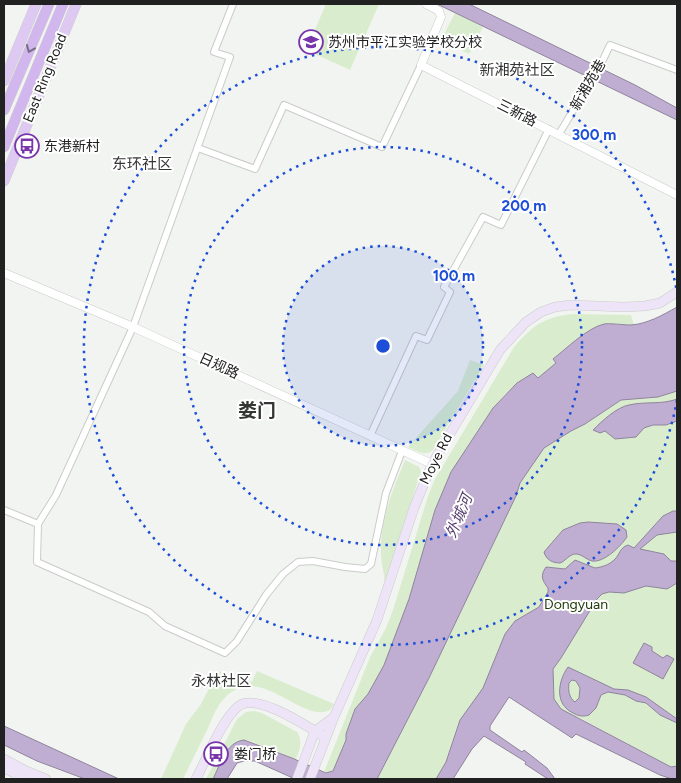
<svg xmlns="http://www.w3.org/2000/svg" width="681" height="783" font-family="Figtree,'Noto Sans SC',sans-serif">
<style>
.green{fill:#d9edce}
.water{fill:#bfaed1;stroke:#8f849c;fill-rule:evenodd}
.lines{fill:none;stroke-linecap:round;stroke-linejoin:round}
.minor-casing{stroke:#caccc9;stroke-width:8}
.tertiary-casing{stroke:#caccc9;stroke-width:9}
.secondary-casing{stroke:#caccc9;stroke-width:10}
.primary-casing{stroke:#cecece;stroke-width:11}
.trunk-casing{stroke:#cecece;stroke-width:11}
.minor{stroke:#fff;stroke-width:6}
.tertiary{stroke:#fff;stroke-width:8}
.secondary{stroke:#eee4f8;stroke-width:9}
.primary{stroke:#ddc9f2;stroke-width:10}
.trunk{stroke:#d2b7ee;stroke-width:10}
.oneway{stroke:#796c87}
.ring{fill:none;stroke:#1d4ed8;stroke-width:2.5;stroke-dasharray:2.5 5}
.labels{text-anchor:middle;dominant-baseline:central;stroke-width:4;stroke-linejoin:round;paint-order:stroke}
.poi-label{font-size:14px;fill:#202120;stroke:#fff;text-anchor:start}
.street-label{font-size:14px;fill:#202120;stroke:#fff}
.park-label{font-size:14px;fill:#203c0a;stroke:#fff}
.neighbourhood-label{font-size:15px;fill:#343634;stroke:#fff}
.water-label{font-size:15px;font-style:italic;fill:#59406f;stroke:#fff}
.district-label{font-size:19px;font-weight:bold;fill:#343634;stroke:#fff}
.centre{fill:#1d4ed8;stroke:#fff;stroke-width:2.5}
.ring-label{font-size:15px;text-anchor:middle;font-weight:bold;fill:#1d4ed8;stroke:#fff;stroke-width:4;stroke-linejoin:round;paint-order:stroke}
</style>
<rect width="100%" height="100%" fill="#f2f4f1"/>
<path class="green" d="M326,4H379L350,70L306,50Z
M455,13L483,27L469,54L441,40Z
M572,314L631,315L634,325L608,324L599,326L586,333L553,360L556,363L538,378L517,384L504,395L493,408L451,472L435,510L409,599L384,665L368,694L355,709L346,734V740L334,769L330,773L324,772L370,657L386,628L393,610L428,496L435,479L514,347C532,326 544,317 572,314Z
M470,360L484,365L433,450C425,457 417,451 408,447L458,391Z
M677,391V766L671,767L582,719L488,679L476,700L458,724L446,762L436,779H377L429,678L516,496L520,483L544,448L571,431L585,424L621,400L658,397Z
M405,460L419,467L421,472L385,583C384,573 381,562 381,552C380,520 393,489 405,460Z
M218,671L252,682L257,671L334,704L330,710C301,725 257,657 222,701C216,708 212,719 208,728C200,745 191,762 183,779H161L186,724L201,704Z
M254,711L262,713L297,732C303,741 300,750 296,759L247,740L225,755L213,779H206L237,719L246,712Z"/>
<path class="water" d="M437,4H469L635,85L677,108V120Z
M677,307V391L658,397L621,400L585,424L571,431L544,448L520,483L516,496L429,678L377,779H295L255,761H244L237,763L227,779H213C220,765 226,742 244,740L292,758L326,773L333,771L346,740V734L355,709L368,694L384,665L409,599L435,510L451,472L493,408L517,383L533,373L538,378L556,363L553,359C566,349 587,328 604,324C610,323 623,325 631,325C647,324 663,315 677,307Z
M677,399V421L666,425H653L644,428L636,437L615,439L605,431L600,433L593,430C602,421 617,407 629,405C646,401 661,405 677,399Z
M673,511H677V532L657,535L640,549L664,554L671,561H677V583L667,589L646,586L624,593L609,592L602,594L597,599L561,658L553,669L554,699L561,709L671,767L677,766V779H672L660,775L576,734L572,738L509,697L490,726V730L522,752L524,750L547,768L555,779H548L525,764L526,762L484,736L472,749L453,779H436L446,762L460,720L483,688L505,634L515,621L539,607L548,592V588C542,580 540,576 546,567L565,569L575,560L595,568C602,567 609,565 614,560C620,555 619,548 628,545L634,548L663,516Z
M588,522L617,524L626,530L627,537C621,546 604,563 592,561C587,560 583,555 577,554C570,553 566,561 560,563C553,563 546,560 544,552L563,530L580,523Z
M644,643L652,647V651L663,658L667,655L674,659L663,679L633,663Z
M568,667L614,689L628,690L646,697L677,719V723L660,715L646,703L636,701L625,695L608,692L601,695L596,708L589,715C583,717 578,716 573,713C554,704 558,681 568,667ZM572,680L576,681L580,688L579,698L575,702C569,698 568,690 569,683Z
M4,726L119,779H85L37,761L4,745Z"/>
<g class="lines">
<g class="minor-casing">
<path id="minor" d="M559,134L601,64L610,45L677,70
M198,148L255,169L284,105L382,147L421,65
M370,436L416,336L427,340L450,292L444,287L483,217L501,225L549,129
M4,510L38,524L56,495L133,327L230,57L214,52L233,4
M38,524L37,562L149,612L165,626L225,653L237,641L266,595L283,574L298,562L313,561L345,567L365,569L371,564L386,493L402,451"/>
</g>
<g class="tertiary-casing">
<path id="tertiary" d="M426,4L439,11L441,17L421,65L677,195
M4,273L133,327L432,464"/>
</g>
<g class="secondary-casing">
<path id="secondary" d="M4,759L26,771L46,779
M4,768L26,779
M196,779C205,762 225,712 242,704C262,696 309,727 326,738
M297,779L315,731L334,717
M310,779L334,717L377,620L414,508L432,464L500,350L526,322L541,312L555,307L571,305L624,307L645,306L660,303L677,292"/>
</g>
<g class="primary-casing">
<path id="primary" d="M4,81L36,4
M4,181L76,4"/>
</g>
<g class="trunk-casing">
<path id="trunk" d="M4,110L49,4
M4,147L63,4"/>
</g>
<use href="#minor" class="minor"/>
<use href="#tertiary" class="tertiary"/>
<use href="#secondary" class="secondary"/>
<use href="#primary" class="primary"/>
<use href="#trunk" class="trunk"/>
</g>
<defs><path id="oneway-chevron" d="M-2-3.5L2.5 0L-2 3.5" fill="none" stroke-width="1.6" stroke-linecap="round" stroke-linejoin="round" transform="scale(1.25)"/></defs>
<use class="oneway" href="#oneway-chevron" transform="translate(30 49) rotate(113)"/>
<circle cx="383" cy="346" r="100" fill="#1d4ed8" fill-opacity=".12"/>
<g class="ring">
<circle cx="383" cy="346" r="100"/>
<circle cx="383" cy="346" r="199"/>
<path d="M677 400A299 299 0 1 1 677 292"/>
</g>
<defs>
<g id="school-ring" transform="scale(1.25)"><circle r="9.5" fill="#fff" stroke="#7936aa" stroke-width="1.5"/><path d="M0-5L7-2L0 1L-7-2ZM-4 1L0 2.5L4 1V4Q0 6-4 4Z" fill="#7936aa"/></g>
<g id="bus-ring" transform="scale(1.25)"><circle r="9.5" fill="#fff" stroke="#7936aa" stroke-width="1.5"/><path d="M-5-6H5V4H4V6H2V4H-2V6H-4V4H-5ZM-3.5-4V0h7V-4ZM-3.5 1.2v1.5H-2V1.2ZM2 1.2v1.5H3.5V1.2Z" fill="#7936aa"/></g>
</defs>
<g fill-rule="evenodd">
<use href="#school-ring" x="311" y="42"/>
<use href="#bus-ring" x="27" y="146"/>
<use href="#bus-ring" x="216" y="754"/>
</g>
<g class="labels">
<g class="poi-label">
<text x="328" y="42">苏州市平江实验学校分校</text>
<text x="44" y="146">东港新村</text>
<text x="234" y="754">娄门桥</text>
</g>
<g class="street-label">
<text transform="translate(45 78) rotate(-68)">East Ring Road</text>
<text transform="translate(588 85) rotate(-60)">新湘苑巷</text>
<text transform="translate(517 113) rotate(27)">三新路</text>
<text transform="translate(219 366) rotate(25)">日规路</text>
<text transform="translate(436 459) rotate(-63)">Moye Rd</text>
</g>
<g class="park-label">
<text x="576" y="604">Dongyuan</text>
</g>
<g class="neighbourhood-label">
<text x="517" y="70">新湘苑社区</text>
<text x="142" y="164">东环社区</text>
<text x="221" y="681">永林社区</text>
</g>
<g class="water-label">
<text transform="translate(459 516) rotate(-67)">外城河</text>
</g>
<g class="district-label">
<text x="257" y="410">娄门</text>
</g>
</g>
<circle cx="383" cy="346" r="8" class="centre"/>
<g class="ring-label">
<text x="594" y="140">300 m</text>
<text x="524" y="211">200 m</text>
<text x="454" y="281">100 m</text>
</g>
<rect width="681" height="783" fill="none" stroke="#202120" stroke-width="10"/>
</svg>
